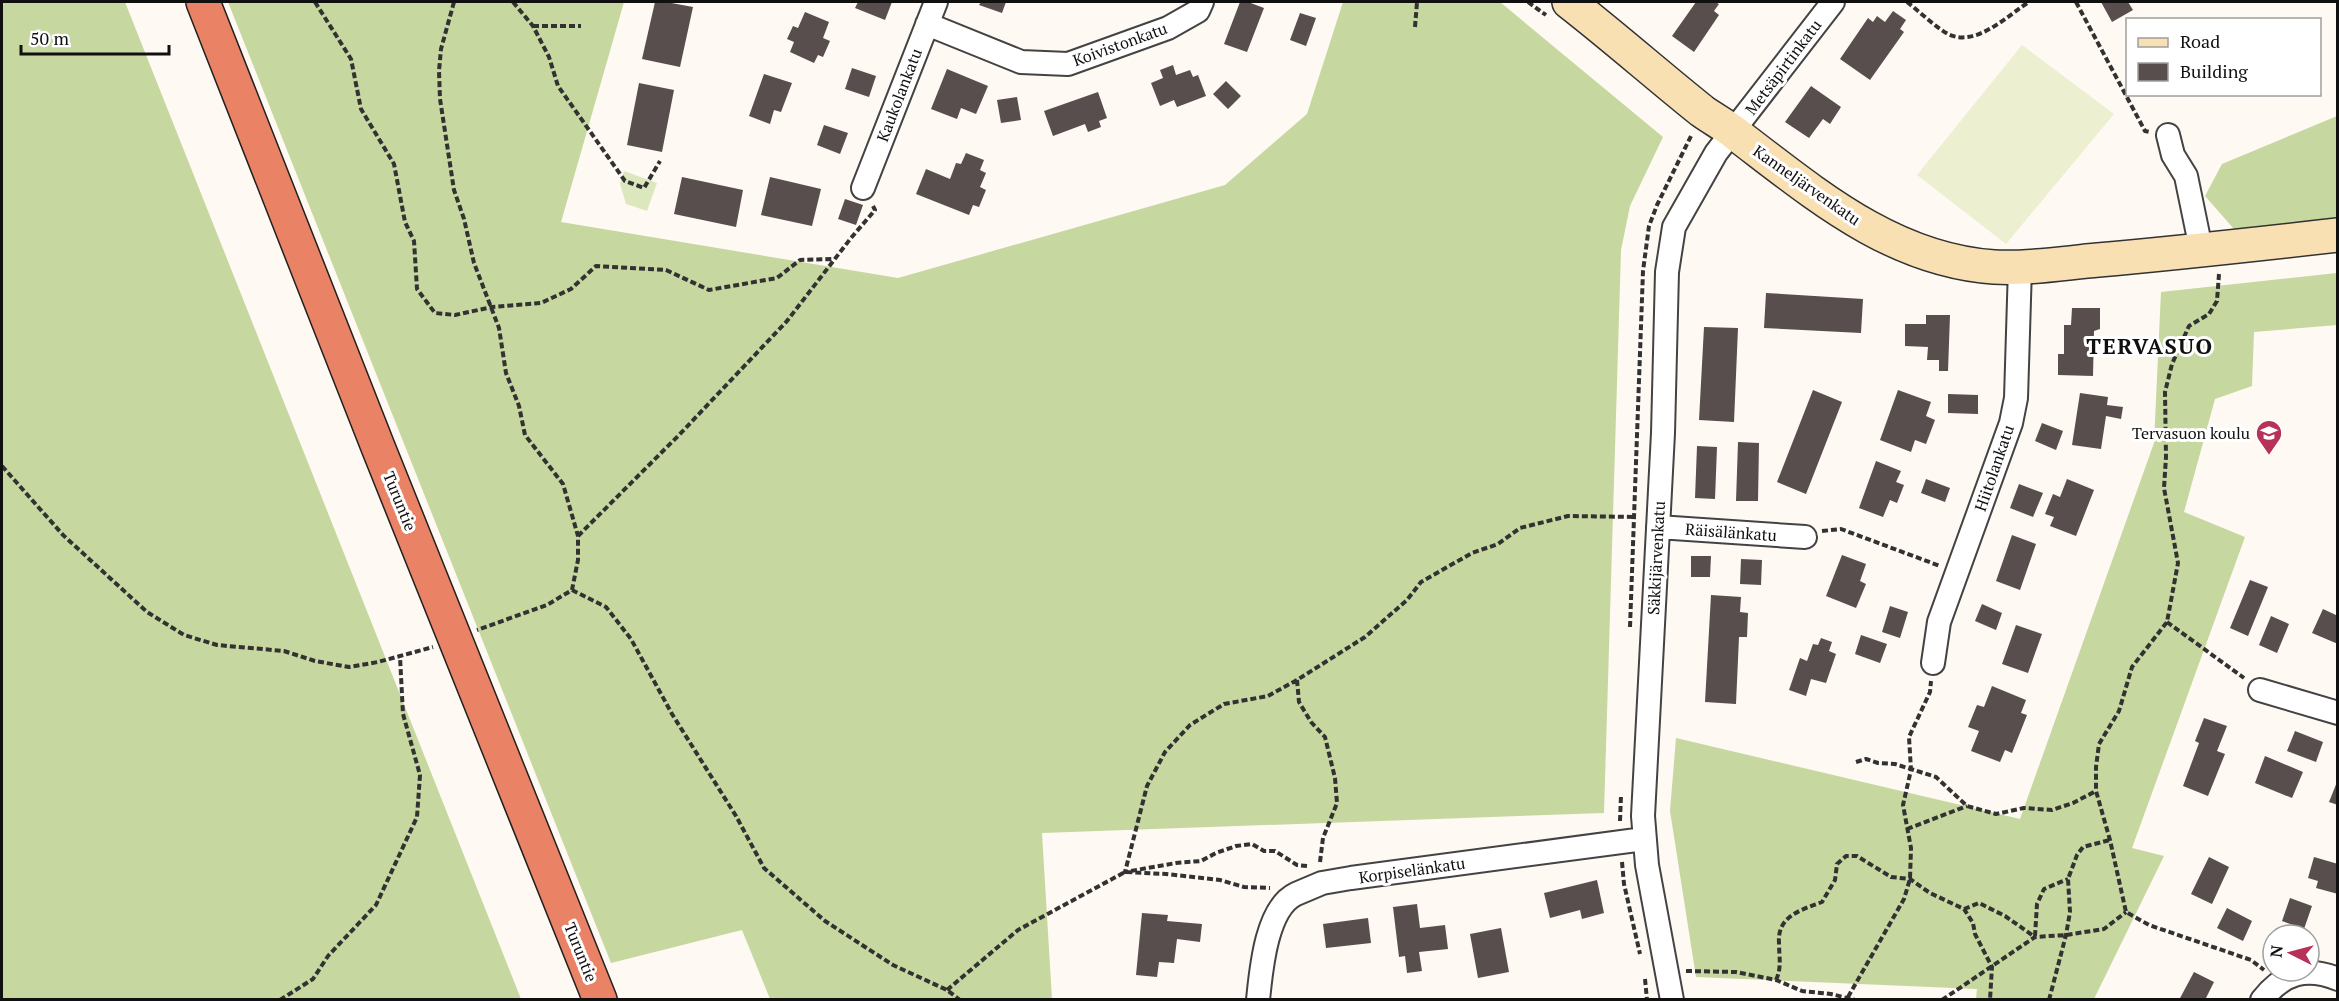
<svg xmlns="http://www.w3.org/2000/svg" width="2339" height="1001" font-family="'PT Serif',serif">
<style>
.green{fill:#dde7be}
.forest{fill:#c6d79f}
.pitch{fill:#ecefd0}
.building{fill:#584e4d}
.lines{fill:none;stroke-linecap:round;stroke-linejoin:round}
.street-casing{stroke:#434343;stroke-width:26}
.secondary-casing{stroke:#323232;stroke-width:36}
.highway-casing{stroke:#212121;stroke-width:36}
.path{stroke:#323232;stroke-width:4;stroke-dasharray:6 3;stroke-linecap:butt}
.street{stroke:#fff;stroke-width:22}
.secondary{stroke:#f9e0b3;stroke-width:33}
.highway{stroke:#ea8265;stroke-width:33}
.labels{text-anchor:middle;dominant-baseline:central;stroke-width:6;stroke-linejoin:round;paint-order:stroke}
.street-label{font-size:16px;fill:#101010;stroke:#fff}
.poi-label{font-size:16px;fill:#101010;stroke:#fff;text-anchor:end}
.district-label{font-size:22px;font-weight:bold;letter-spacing:1.5px;fill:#101010;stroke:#fff}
</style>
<rect width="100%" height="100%" fill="#fef9f3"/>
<path class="green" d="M624,171L657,183L647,211L626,204L620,184Z"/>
<path class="forest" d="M2,2H125L521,999H2Z
M228,2H624L561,222L898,278L1225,185L1307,114L1343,2H1500L1663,137L1630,206L1621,250L1604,813L1042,833L1052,999H770L742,930L611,963Z
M2337,116V225L2234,229L2205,196L2222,164Z
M2337,273V325L2254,332L2252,386L2215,399L2184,512L2245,537L2132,848L2164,856L2094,999H1976L1977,989L1696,977L1670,811L1676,738L2020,819L2154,443L2161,292Z"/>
<path class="pitch" d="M2022,45L2114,114L2006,244L1917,175Z"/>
<path class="building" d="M655,2H666L693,7L680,67L642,59Z
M858,2H892L885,20L855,8Z
M981,2H1006L1002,13L979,5Z
M1240,2H1248L1264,8L1247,52L1224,44Z
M1696,2H1715L1719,4L1714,11L1719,15L1694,52L1672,36Z
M2101,2H2128L2133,10L2112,22Z
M1893,11L1906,20L1900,29L1904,32L1870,80L1840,59L1868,18L1873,22L1877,16L1885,22Z
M805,12L829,22L823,38L830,41L823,57L818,55L814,63L790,52L794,42L787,39L793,26L798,28Z
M1300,13L1316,18L1306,46L1290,40Z
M1173,65L1176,75L1190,70L1193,77L1198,75L1206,96L1177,107L1174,100L1160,106L1151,83L1163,78L1160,70Z
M852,68L876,76L869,97L845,89Z
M947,69L988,86L976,114L961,108L957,119L931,109Z
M764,74L792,83L781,112L774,110L770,124L749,116Z
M1226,81L1241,96L1228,109L1213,94Z
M639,83L674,90L662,152L627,145Z
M1811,86L1841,107L1830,124L1823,119L1809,138L1785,122Z
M1098,92L1107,118L1099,121L1101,127L1088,132L1085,124L1053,136L1044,111Z
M1017,97L1021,120L1001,123L997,100Z
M824,125L848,133L840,154L817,145Z
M966,153L984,160L980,170L986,173L980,187L986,190L979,207L973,205L969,215L916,194L926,169L950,179L956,163L961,164Z
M682,177L743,190L736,227L674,214Z
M770,177L821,189L812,226L761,215Z
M845,199L863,205L856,225L838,219Z
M1766,293L1863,299L1861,333L1764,328Z
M2072,308H2100V329L2094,331L2093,376L2058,375V354H2064V325H2071Z
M1926,315H1950L1948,371H1939V360H1927L1928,347L1905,346V324H1926Z
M1704,327L1738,328L1734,422L1699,420Z
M1813,390L1842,402L1806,494L1777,482Z
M1898,390L1931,402L1926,416L1935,420L1926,444L1915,440L1911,452L1880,440Z
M2080,393L2108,397L2107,405L2123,407L2121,419L2106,416L2101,449L2072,445Z
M1948,394L1978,395V414L1948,413Z
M2042,423L2063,431L2056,450L2035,441Z
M1738,442L1759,443L1758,501H1736Z
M1697,446L1717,447L1715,499L1695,498Z
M1876,461L1901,471L1896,482L1904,485L1897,503L1890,500L1883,517L1859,508Z
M1926,479L1950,488L1945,502L1921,493Z
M2067,479L2094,490L2076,536L2050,526L2054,517L2045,514L2053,494L2060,497Z
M2019,484L2043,493L2033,517L2010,508Z
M2012,535L2036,544L2020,590L1996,581Z
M1842,555L1866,564L1860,581L1866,584L1856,608L1826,596Z
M1691,556H1711L1710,577H1691Z
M1741,559L1762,560L1761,585L1740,584Z
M2250,580L2268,587L2248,636L2230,628Z
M1711,595L1741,597L1740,612L1748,613L1747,637H1739L1736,704L1705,702Z
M1982,604L2002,613L1996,630L1975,621Z
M1890,606L1908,612L1900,638L1882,632Z
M2323,609L2338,616V644L2312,633Z
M2271,616L2289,624L2277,653L2259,645Z
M2016,625L2042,634L2028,673L2002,664Z
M1861,635L1887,644L1880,663L1855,654Z
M1821,638L1832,642L1829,651L1836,654L1826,683L1811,679L1806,696L1789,690L1800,658L1807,661L1813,644L1818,645Z
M1992,686L2026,700L2021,713L2027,715L2012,753L2005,750L2000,762L1971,751L1979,731L1968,727L1977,705L1984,707Z
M2204,718L2227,726L2217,751L2225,754L2208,796L2183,786L2199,743L2195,741Z
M2295,731L2323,742L2316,762L2287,751Z
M2265,756L2303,772L2292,798L2255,783Z
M2337,782H2338V805L2329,802Z
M2209,857L2229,867L2212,904L2191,894Z
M2314,857L2338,864V894L2316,888L2318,881L2308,878Z
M1597,880L1604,913L1582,919L1580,910L1550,918L1544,893Z
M2290,898L2312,906L2304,929L2282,921Z
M1417,904L1420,928L1445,925L1448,949L1419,952L1422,971L1407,973L1405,956L1399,957L1393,907Z
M2227,908L2252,921L2243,941L2217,928Z
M1142,913L1168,915L1167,921L1202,924L1200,942L1177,939L1174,963L1159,962L1157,977L1136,975Z
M1368,918L1371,943L1326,948L1323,924Z
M1501,928L1509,972L1478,978L1470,934Z
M2194,972L2214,982L2205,1000H2179Z"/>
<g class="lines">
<g class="street-casing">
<path id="street" d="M927,24L1021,62L1068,64L1168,28L1198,11L1202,2
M2168,135L2173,155L2186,176L2201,249
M863,188L936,2
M1658,527L1805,537
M1933,663L1939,622L2011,423L2016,398L2020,267
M2260,690L2338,713
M1258,1000C1261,971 1266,908 1296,894L1322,883L1351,878L1644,839
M1672,1000L1647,865L1643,816L1663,433L1667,272L1674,227L1716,153L1833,2
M2262,1000C2283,973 2306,966 2338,979"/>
</g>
<g class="secondary-casing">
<path id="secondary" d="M1569,2C1614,37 1657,75 1702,111C1713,119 1725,125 1736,134C1814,193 1891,260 1994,267C2028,269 2064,263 2098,260C2178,253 2258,244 2338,235"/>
</g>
<g class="highway-casing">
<path id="highway" d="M203,2L378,447L600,1000"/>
</g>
<path class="path" d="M315,2L351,59L361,109L394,164L405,222L414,241L417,289L435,313L455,315L492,307L541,303L571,289L596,266L666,270L709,290L777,278L800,260L834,259
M454,2L441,49L439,71L440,99L454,190L464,219L474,263L499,328L506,373L519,406L525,435L563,484L578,536V560L572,590L547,605L477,630
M513,2L533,26L549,57L558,86L625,181L644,188L660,161
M1528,2L1546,15
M1907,2C1920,12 1934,26 1948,34C1976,48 2008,15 2029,2
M2076,2L2145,131L2150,132
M533,26H581
M1415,27L1417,2
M2219,274L2217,301L2209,314L2189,326L2172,364L2165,392L2166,457L2164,488L2178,563L2167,622L2132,667L2119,711L2099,744L2096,767V791L2110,840L2126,912L2149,925L2251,960L2264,970
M2,466L63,535L147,612L184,635L217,645L284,651L315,661L349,667L378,662L433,647
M1822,531L1841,529L1940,566
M578,536L679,435L787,321L851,238L875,210L873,206
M572,590L606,607L631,639L672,714L736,816L764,868L825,921L893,965L947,990L960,1000
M2167,622L2244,678
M1630,627L1643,271L1649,226L1657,205L1692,134
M1297,680L1299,702L1311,722L1325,737L1335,778L1337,803L1323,838L1320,862
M1856,762L1866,759L1878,763L1895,764L1936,777L1967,806L1996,814L2024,808L2052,810L2073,803L2096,791
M1620,821L1621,796
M1907,829L1967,806
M1622,862L1624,884L1640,954
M1307,866L1297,865L1275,851H1264L1252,844L1236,846L1216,853L1201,861L1176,863L1125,872L1147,786L1165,752L1190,725L1224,704L1268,696L1297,680L1365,637L1407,600L1421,582L1472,553L1498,544L1520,528L1568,516L1636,517
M1964,909L1979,903L2005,916L2035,937
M2035,936L2037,904L2044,889L2068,879
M1686,971L1736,972L1776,980L1802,991L1831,994L1855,1000
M1645,979L1647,1000
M1776,980C1782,967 1779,957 1779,943C1777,916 1801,910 1822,902L1835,880L1837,864L1846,856H1857L1891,877L1910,879L1930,893L1964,909L1973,923L1975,934L1992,967L1990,1000
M947,990L1018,930L1125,872L1166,874L1220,880L1244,887L1270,888
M1848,997L1904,899L1910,879L1911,848L1903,805L1911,770L1909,737L1930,692L1931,681
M280,1000L313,979L328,956L376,905L417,817L420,775L403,714L400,657
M1942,1000L2035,937L2066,935L2104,929L2126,912
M2049,1000L2066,935L2070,912L2068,879L2077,855L2083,847L2110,840"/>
<use href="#street" class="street"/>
<use href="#secondary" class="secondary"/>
<use href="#highway" class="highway"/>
</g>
<defs>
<g id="school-pin" transform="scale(1.35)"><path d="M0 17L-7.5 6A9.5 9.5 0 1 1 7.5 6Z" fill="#b73158" stroke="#fff"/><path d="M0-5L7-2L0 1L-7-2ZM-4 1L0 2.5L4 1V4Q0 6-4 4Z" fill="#fff"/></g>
</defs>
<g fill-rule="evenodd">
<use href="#school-pin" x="2269" y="433"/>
</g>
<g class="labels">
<g class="street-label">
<text transform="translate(1120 44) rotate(-20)">Koivistonkatu</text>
<text transform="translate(1783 67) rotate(-53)">Metsäpirtinkatu</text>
<text transform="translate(899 95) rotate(-69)">Kaukolankatu</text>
<text transform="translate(1807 185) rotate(35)">Kanneljärvenkatu</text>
<text transform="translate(1994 468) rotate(-71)">Hiitolankatu</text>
<text transform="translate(400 501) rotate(68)">Turuntie</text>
<text transform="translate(1731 532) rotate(4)">Räisälänkatu</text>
<text transform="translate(1656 558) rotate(-87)">Säkkijärvenkatu</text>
<text transform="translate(1412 870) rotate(-8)">Korpiselänkatu</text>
<text transform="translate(581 952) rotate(68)">Turuntie</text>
</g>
<g class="poi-label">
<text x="2250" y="433">Tervasuon koulu</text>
</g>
<g class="district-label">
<text x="2150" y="345">TERVASUO</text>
</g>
</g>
<rect width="2339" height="1001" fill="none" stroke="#101010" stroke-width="6"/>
<rect x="2126" y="18" width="195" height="78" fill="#ffffff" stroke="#9f9f9f" stroke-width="1.5"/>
<rect x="2138" y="38" width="30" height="9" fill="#f9e0b3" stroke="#9f9f9f" stroke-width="1.5"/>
<text x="2180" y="48" font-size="18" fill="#101010">Road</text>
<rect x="2138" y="63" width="30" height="18" fill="#584e4d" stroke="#9f9f9f" stroke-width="1.5"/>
<text x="2180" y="78" font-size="18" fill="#101010">Building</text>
<g transform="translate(2291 953) rotate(276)"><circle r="28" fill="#ffffff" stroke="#9f9f9f" stroke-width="1.5"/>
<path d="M0-4.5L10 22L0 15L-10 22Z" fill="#b73158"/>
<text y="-9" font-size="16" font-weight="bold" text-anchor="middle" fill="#101010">N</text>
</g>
<path d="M21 45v9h148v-9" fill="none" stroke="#101010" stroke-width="3"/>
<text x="30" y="45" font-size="18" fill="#101010" stroke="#ffffff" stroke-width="4.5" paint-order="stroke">50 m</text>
</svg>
